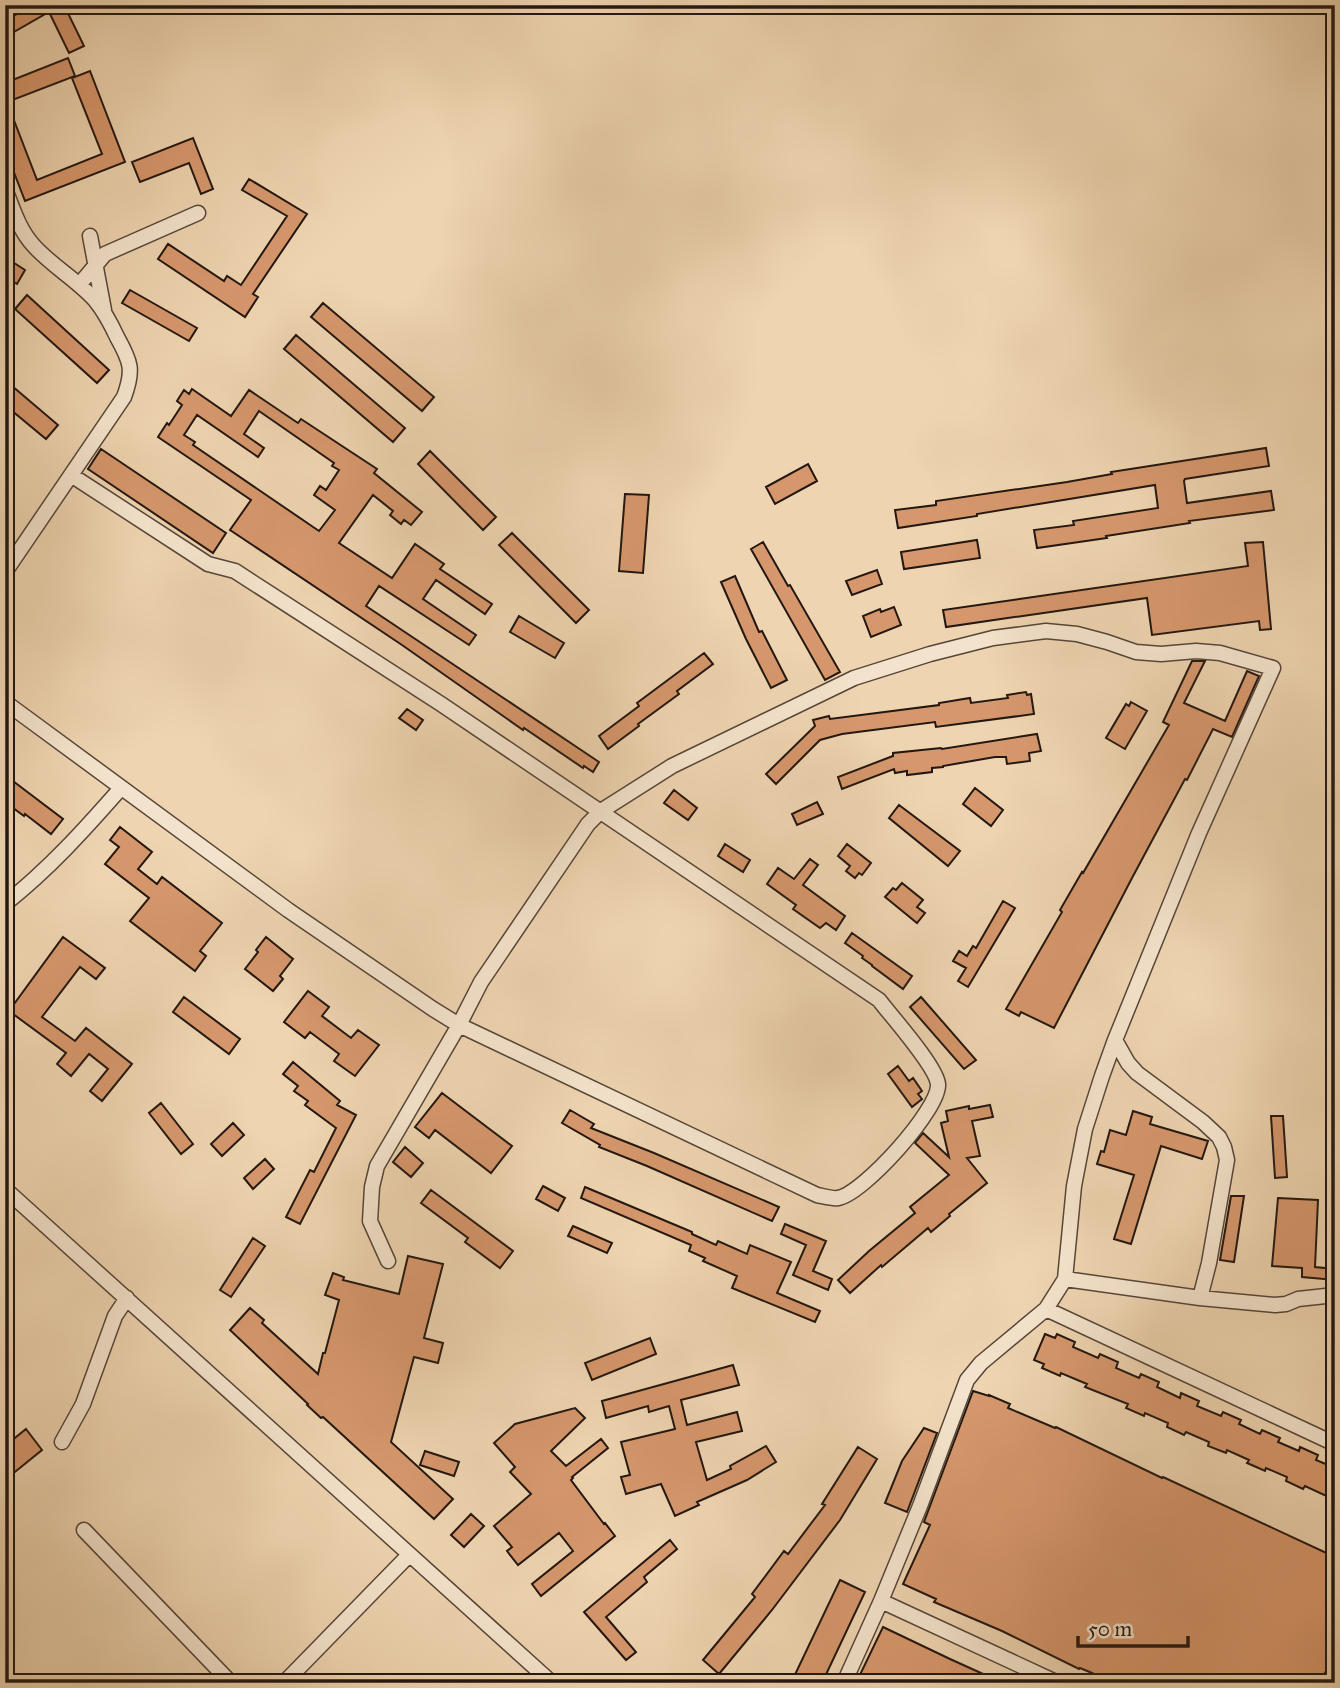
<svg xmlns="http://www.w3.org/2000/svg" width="1340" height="1688" font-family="'IM FELL Great Primer',serif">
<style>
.building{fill:#d6976c;stroke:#231711;stroke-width:2;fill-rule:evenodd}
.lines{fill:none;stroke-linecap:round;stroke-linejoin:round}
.street-casing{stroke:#564639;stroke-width:17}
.street{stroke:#f4e3cc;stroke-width:14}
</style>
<rect width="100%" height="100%" fill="#eed4b0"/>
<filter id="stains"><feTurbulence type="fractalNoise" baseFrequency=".00286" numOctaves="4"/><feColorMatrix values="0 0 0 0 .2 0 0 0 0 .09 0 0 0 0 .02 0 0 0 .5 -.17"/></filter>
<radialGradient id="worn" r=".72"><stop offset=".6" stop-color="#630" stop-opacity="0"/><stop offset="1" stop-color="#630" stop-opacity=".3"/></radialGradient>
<path class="building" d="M33,5H64L84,46L69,53L49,12L5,37V21Z
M68,58L75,76L7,102L37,180L102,154L72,78L90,71L125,162L25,201L5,149V83Z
M193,138L213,189L201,194L189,163L140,182L132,162Z
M249,179L307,214L253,294L258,297L245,317L158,259L168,244L224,281L227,276L241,285L287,216L242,190Z
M5,257L25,270L17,284L5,277Z
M130,290L197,328L189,341L122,303Z
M27,295L109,370L97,383L15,309Z
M323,303L434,397L422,411L311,317Z
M296,335L405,428L393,442L284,349Z
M5,380L58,425L46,439L5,405Z
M192,389L231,416L249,390L295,421L298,423L301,419L377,469L374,473L422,512L411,525L404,520L401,524L390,515L393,511L373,495L339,543L392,578L415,544L444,564L440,569L492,604L485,614L436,580L423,599L476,635L469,645L379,586L366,606L599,762L593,772L584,766L583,768L524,728L523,730L402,645L230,530L251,500L158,437L167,423L169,425L182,405L177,401L184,390L189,394ZM259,411L334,463L332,466L339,470L326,490L320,486L314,495L335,510L319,531L193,445L195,442L184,435L197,415L258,457L264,448L244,434Z
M1266,448L1269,466L1185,479L1184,481L1187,503L1271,491L1274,510L1189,521L1190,523L1106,536L1107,538L1037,548L1034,530L1074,525L1073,521L1158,508L1155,485L977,514V516L898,528L895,510L936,505V501L1067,482L1112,474L1111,472Z
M101,449L226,533L213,553L88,469Z
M430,451L496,517L483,530L418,464Z
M808,464L817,481L775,504L766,487Z
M625,494L649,495L643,573L619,571Z
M512,533L589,610L576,623L499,545Z
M977,540L980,558L904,569L901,552Z
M763,542L788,586L790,585L840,672L825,680L751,549Z
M1263,542L1271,629L1260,630L1259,621L1152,635L1147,598L946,627L943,610L1248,566L1245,543Z
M877,570L882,584L852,595L846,581Z
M735,576L759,632L762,631L787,680L771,688L746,639L721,582Z
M894,607L901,625L871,637L863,616L880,609L881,612Z
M519,616L564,643L555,658L510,632Z
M704,653L713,664L677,691L679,694L638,724L639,726L608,749L599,736L639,706L637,703Z
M1192,661H1205L1184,703L1225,721L1247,671L1259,676L1232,737L1213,729L1187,780L1185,779L1132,878L1054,1028L1021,1012L1019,1016L1006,1009L1062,912L1060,910L1082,872L1083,873L1169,725L1163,722Z
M1026,692L1027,695L1031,694L1034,714L936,727L935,722L842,734L820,740L776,784L766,774L815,726L813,720L829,716L830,719L939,705V703L970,698L971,703L1008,698L1007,695Z
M1131,702L1147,711L1125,749L1106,738L1126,704L1129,706Z
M407,709L423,720L416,730L399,718Z
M1037,734L1041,751L1029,753L1030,761L1007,764L1006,757H995L943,766V767L932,768V772L907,775V771L895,773L894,769L842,789L838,777L893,756V753L941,748L942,749Z
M5,775L63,819L51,834L25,814L24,816L5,802Z
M975,788L1003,810L991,826L963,804Z
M674,790L697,808L688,820L664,803Z
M817,802L823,814L797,825L792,814Z
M899,805L960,851L948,866L889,818Z
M120,827L152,852L138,869L157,884L162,877L222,923L200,951L206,956L195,971L130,921L149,898L105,864L119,847L110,840Z
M725,844L750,860L743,872L718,856Z
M847,844L871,863L862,875L859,873L855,878L846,871L850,866L838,856Z
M810,859L818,865L803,885L845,916L836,930L826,923L820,928L793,909L796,905L767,884L778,868L794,879Z
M902,883L923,900L917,907L925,913L917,923L885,897L893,888L896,890Z
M1003,901L1015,908L968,987L958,981L966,968L953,961L959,951L967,956L973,946L976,948Z
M852,933L912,976L903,989L872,966V965L862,958L863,956L845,943Z
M63,937L105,968L96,979L80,967L42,1017L75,1041L86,1028L132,1064L102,1101L90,1091L108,1069L89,1054L71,1076L57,1064L66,1053L9,1011Z
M266,937L293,959L280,976L283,979L273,991L245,969L258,952L256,950Z
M308,991L329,1007L322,1016L351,1038L358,1030L379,1045L355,1076L334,1061L339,1054L310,1032L305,1038L284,1022Z
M184,997L240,1039L229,1054L173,1012Z
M921,997L976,1060L964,1069L910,1007Z
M293,1062L340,1101L337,1105L356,1115L300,1224L286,1217L310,1170L314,1172L336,1128L305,1105L308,1101L294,1091L298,1086L283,1074Z
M898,1066L909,1081L913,1078L922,1091L918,1094L922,1099L912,1107L888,1074Z
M442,1093L512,1146L491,1173L435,1130L429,1138L415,1127Z
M161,1103L193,1144L181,1154L149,1113Z
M990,1105L993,1117L972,1121L980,1156L967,1158L987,1183L949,1214L950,1216L931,1232L928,1228L882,1267L881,1265L850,1293L838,1280L869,1251L915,1213L910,1207L949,1175L915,1143L923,1133L949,1157L941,1123L948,1121L946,1111L969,1106V1109Z
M570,1110L594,1124L591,1128L654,1153L779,1207L772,1221L647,1166L599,1147L600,1145L562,1123Z
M1133,1111L1152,1117L1150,1124L1208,1141L1202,1159L1161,1146L1131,1244L1114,1239L1134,1175L1097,1164L1101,1151L1104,1152L1110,1130L1126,1135Z
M1271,1116H1283L1287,1177L1275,1178Z
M233,1123L244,1135L222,1156L211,1144Z
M405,1147L423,1163L411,1177L393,1162Z
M265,1159L274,1169L253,1189L244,1178Z
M543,1186L565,1198L558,1211L536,1199Z
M585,1187L692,1232V1234L716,1245L718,1241L747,1254L750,1245L791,1262L777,1293L820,1311L815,1322L732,1288L737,1276L703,1261L705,1258L689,1251L691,1245L581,1198Z
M431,1190L513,1251L500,1268L465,1242L468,1238L421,1203Z
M1231,1196H1244L1234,1262L1220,1260Z
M1278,1198L1318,1200L1315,1267L1335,1269V1280L1302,1277V1268L1272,1266Z
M785,1224L826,1241L813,1271L832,1279L828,1290L793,1275L806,1245L781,1234Z
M573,1226L612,1243L607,1253L568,1236Z
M253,1238L265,1246L231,1297L220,1290Z
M408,1256L443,1264L424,1338L443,1343L438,1363L414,1357L391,1442L453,1499L434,1519L323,1417L321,1418L307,1405L308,1404L230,1330L250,1308L264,1320L262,1323L318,1374L323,1353H325L339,1300L325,1295L333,1273L344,1277L343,1280L399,1294Z
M1045,1334L1055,1338L1057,1334L1075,1342L1073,1347L1098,1358L1100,1354L1118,1362L1116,1368L1139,1378L1141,1374L1159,1382L1157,1387L1180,1398L1181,1393L1199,1401L1197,1406L1221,1416L1223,1412L1241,1420L1239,1424L1260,1434L1262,1430L1280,1438L1278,1442L1299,1451L1300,1447L1318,1455L1316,1460L1335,1468V1500L1305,1486L1303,1489L1286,1481L1287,1477L1266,1468L1265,1471L1254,1466L1247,1463L1249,1460L1227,1450L1226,1453L1208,1446L1209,1442L1186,1432L1184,1435L1167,1427L1168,1423L1145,1413L1144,1416L1126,1408L1128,1404L1085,1387L1087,1384L1061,1373L1060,1376L1042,1368L1044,1364L1034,1360Z
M650,1338L656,1354L592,1380L585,1363Z
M733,1365L739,1385L681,1400L687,1425L737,1412L742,1431L696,1442L707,1480L731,1469L730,1466L766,1446L776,1462L747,1480L697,1502L699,1505L675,1516L661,1484L626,1494L621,1477L630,1475L621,1442L675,1429L669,1406L649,1412L648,1406L606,1418L602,1401Z
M973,1391L989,1396V1395L1010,1404L1008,1408L1055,1428L1056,1427L1162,1478L1163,1477L1335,1557V1653L1320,1683H1112L1092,1673L1080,1668L1079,1669L1002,1631L934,1602L936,1599L903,1584L930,1525L924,1522Z
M575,1408L585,1418L551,1451L566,1466L601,1439L608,1448L572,1477L573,1478L571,1480L604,1524L605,1523L615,1536L541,1596L532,1584L573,1551L559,1533L518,1565L507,1551L512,1547L494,1526L531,1494L510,1472L515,1467L494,1443L515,1424Z
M924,1428L937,1433L907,1512L885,1503L902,1461Z
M26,1429L42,1450L5,1480V1446Z
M858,1447L877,1459L840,1520L772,1610L719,1674L703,1660L755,1597L752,1594L784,1551L788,1554L825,1505L822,1504Z
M425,1451L459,1462L454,1476L420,1465Z
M471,1514L484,1526L464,1547L451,1535Z
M670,1540L677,1549L644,1577L647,1582L606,1617L636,1652L626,1660L584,1612Z
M840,1580L865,1592L822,1683H791Z
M883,1627L950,1659L1003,1683H856Z"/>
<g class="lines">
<g class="street-casing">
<path id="street" d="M5,189C13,209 19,230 34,246C52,266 77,280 95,300C104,311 111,324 117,337C131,362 134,370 124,397L5,572
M90,236L104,310
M79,285L105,254L198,213
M5,702L288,910L433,1009L459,1025L817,1195C823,1196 832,1199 838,1198C863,1194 940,1109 938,1084C936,1066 892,1017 879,1000L441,704L235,571L208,564L71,475
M6,903C49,869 85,829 121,788
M1115,1040L1128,1063L1137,1073L1203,1122L1219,1137L1224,1147L1227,1160L1209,1263L1200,1298
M5,1189L552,1683
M388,1261L370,1221L372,1187L377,1166L459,1025L481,982L588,824L601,811L672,766L854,678L930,654L993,638L1046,631L1077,634L1107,642L1136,652L1161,654L1196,651L1220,653L1273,668L1199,833L1115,1040L1102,1076L1085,1129L1074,1186L1065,1279
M1046,1309L1335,1444
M62,1442L83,1404L115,1316L127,1298
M84,1530L231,1683
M881,1601L1058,1683
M284,1683L409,1555
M844,1683L881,1601L920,1506L967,1380L981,1363L1046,1309L1065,1279L1200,1298L1275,1305L1286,1304L1298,1299L1335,1295"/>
</g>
<use href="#street" class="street"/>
</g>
<rect width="1340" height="1688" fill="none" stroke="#eed4b0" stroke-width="28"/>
<rect x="7" y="7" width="1326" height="1674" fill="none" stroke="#231711" stroke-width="3.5"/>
<rect x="14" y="14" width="1312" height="1660" fill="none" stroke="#231711" stroke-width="2"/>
<path d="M1078 1636v10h110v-10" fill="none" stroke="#231711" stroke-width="3.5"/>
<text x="1088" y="1636" font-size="21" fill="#231711" stroke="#f4e3cc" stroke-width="5" paint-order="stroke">50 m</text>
<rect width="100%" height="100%" filter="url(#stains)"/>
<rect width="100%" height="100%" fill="url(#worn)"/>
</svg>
